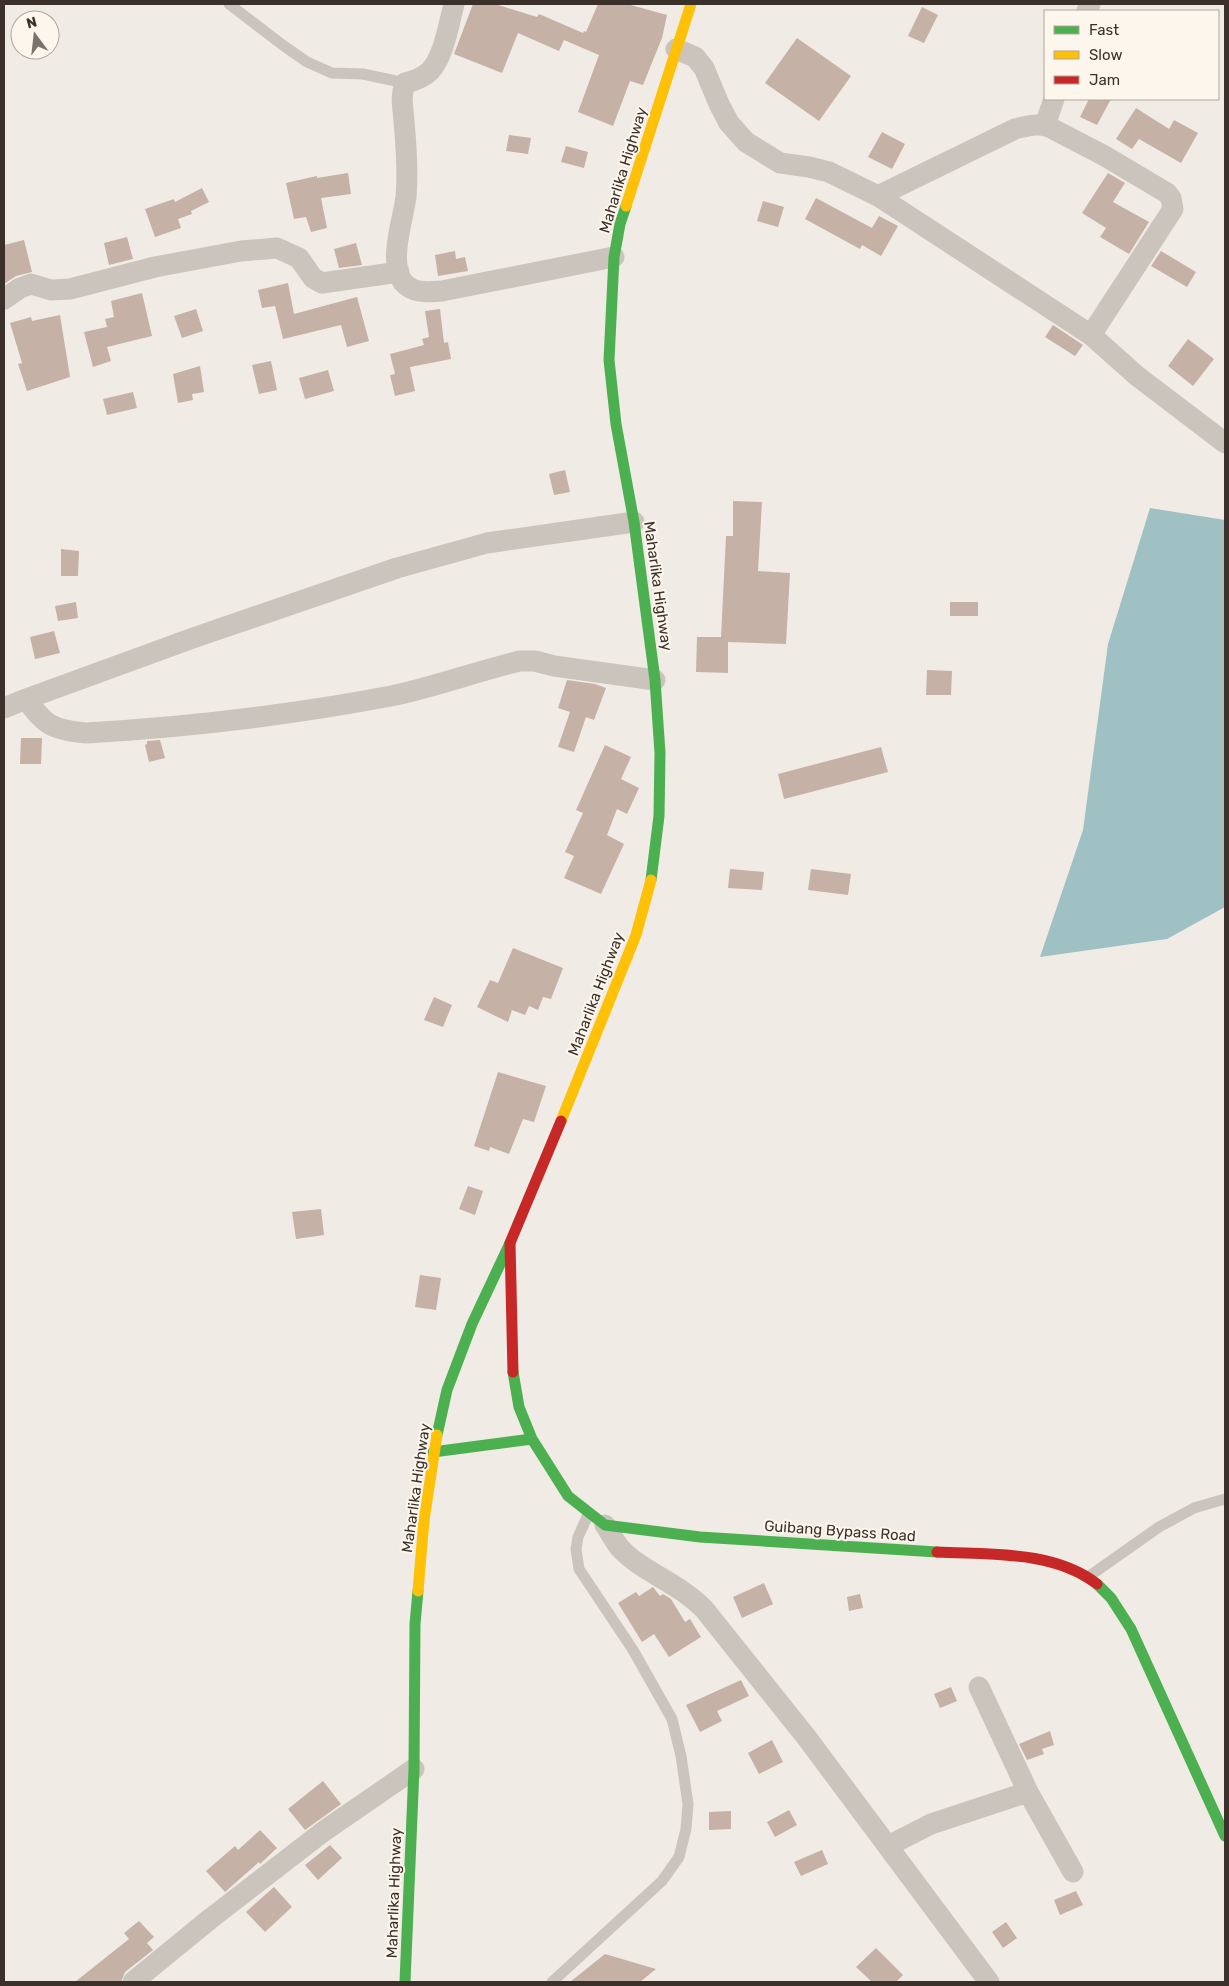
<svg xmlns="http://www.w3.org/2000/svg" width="1229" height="1986" font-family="Rubik,sans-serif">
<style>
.water{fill:#9fc1c3}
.building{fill:#c5b1a5}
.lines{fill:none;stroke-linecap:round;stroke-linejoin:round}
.lane{stroke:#cac4bd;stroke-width:11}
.street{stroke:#cac4bd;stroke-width:21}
.fast{stroke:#4caf50;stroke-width:11}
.slow{stroke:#ffc107;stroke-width:11}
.jam{stroke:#c62828;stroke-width:11}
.labels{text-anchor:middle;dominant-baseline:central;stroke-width:4;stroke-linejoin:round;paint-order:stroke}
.street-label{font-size:15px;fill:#3c312a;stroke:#fcf6ed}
</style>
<rect width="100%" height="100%" fill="#f0ece5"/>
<path class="water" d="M1150,508L1225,520V907L1167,939L1040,957L1083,830L1108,644Z"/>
<path class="building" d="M473,4H495L537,17L539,14L583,33L584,31L586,32L598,4H627L667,15L662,38L643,85L630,81L613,126L578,112L599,55L564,40L559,51L518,33L502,73L454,54Z
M922,7L938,15L924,43L908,36Z
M797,38L851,76L819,121L765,83Z
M1089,99H1111L1097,125L1080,117Z
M1136,108L1169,129L1174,120L1198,133L1181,163L1139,139L1132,149L1116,139Z
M882,132L905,144L892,169L868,157Z
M509,135L531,138L528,154L506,151Z
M566,146L588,152L584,168L561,162Z
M348,173L351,194L321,198L327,228L311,232L306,217L294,219L286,183L317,176V178Z
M1108,173L1125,183L1113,202L1149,222L1129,254L1100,237L1106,228L1082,213Z
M202,188L209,202L191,211L192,214L178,219L181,228L155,237L145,209L174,199L175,202Z
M816,198L872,228L879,216L898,226L881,256L862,245L860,249L805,219Z
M763,201L784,207L778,227L757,221Z
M127,237L133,259L109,265L104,243Z
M24,240L32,272L16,276L4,284V245Z
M356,243L362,265L339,268L334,249Z
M455,251L456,259L465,257L468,271L438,276L435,255Z
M1161,251L1196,272L1187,287L1151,266Z
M288,283L294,314L357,297L369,341L347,347L341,325L283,339L275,306L262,308L258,290Z
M142,293L152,336L107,347L111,361L93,367L84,332L107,327L105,319L114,317L111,301Z
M196,309L203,331L182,338L174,316Z
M440,309L444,343L448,342L451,359L410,367L415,391L395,396L390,375L395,374L390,354L424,345L422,339L429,337L425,311Z
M60,315L70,377L27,391L18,364L22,363L10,323L31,317L32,321Z
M1053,325L1083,345L1075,356L1045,337Z
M1188,339L1214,359L1193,386L1168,366Z
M271,361L277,390L259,394L252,365Z
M200,366L204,392L192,394L193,400L178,403L173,374Z
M328,370L334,391L305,399L299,378Z
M133,392L137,408L107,415L103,399Z
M565,470L570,492L554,495L549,474Z
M733,501L762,502L758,571L790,573L786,644L728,642V673L696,672L697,637H721L726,536H733Z
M61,549L79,551L78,576H61Z
M76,602L78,618L58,621L55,606Z
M950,602H978V616H950Z
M54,631L60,653L35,659L30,637Z
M927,670L952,671L951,695H926Z
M567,680L595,684L606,688L594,720L586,717L574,752L558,747L570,712L558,708Z
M21,738H42L41,764H20Z
M160,740L165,758L149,762L145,745L147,744V741Z
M605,745L631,757L621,779L639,788L627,814L617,809L607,835L624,844L601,894L564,878L574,856L565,852L583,813L576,810Z
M881,747L888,772L784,799L778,774Z
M730,869L764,872L762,890L728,888Z
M811,869L851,874L848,895L808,890Z
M513,948L563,968L551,999L543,997L538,1010L529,1006L525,1015L512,1010L508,1022L477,1007L490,980L498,983Z
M434,997L452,1005L443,1027L424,1020Z
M498,1072L546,1086L534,1122L523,1119L509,1154L490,1147L489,1151L474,1146Z
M468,1186L483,1191L475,1215L459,1209Z
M321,1209L324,1235L296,1239L292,1212Z
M420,1275L441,1278L436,1310L415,1307Z
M764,1583L773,1604L742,1618L733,1597Z
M653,1587L660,1596L663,1594L671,1599L685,1622L690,1619L701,1637L669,1657L654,1634L642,1642L618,1603L636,1592L639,1596Z
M860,1594L863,1608L849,1611L847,1597Z
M741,1680L749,1696L717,1711L722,1721L700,1732L686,1705Z
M951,1687L957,1701L940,1708L934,1694Z
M1050,1731L1054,1745L1042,1749L1044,1754L1027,1760L1019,1744Z
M772,1740L783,1762L759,1774L748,1753Z
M323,1781L341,1804L305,1830L288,1809Z
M789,1810L797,1825L775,1837L767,1822Z
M731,1811V1829L709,1830V1812Z
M260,1830L277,1848L260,1864L259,1862L225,1892L206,1871L235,1846L238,1850Z
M330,1845L342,1858L318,1880L305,1865Z
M822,1850L828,1864L801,1876L794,1862Z
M274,1887L292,1907L265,1932L246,1912Z
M1076,1891L1083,1905L1060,1915L1054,1900Z
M139,1921L154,1937L147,1943L153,1950L125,1972L121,1982H75L129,1939L124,1933Z
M1006,1922L1017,1938L1003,1948L992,1932Z
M876,1948L903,1975L896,1982H872L856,1967Z
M605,1954L656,1969L640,1982H570Z"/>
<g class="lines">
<path class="lane" d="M229,4L284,46L307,62L332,73L363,74L405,83
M1088,1577L1159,1527L1194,1508L1225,1499
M552,1982L662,1881L679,1857L686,1829L688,1804L681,1756L672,1719L633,1650L579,1569L576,1549L578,1537L589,1513"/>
<path class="street" d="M454,4C449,23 444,56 430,71C423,78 414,81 405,83C400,98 403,106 404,121C406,143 408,175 406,197C403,220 388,262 403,282C413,294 428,292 442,291L614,257
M1087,11L1090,4
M676,49L695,57L704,68L719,104L729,123L746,142L780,163L809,167L829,172L878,196L1091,335L1137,376L1225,443
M1045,125L1054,99
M878,196L1015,129C1027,126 1037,123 1049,127L1103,155L1167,193L1171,198L1173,209L1091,335
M4,299L20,288L31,284L51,290L70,289L155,267L241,251L277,248L299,258L313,278L322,283L399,272
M26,699L193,638L397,568L487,543L634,522
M4,708L26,699C45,725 52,730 86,733C188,727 291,715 391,696C435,687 477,671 520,661H535L554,666L655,680
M605,1525C610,1532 614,1541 620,1548C642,1572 679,1583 704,1609L807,1738L989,1982
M979,1687L1028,1792L1073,1872
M888,1846L931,1824L1028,1792
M133,1982L210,1919L324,1831L414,1769"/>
<path class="fast" d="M626,206L620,224L614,257L609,360L616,424L634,522L655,680L660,753L659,816L651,880
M513,1372L519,1407L532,1439L568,1496L605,1525L700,1537L937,1552
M437,1435L447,1390L472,1324L510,1243
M433,1452L532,1439
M1097,1584L1111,1598L1131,1629L1225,1836
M405,1982L414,1769L415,1624L418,1591"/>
<path class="slow" d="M626,206L691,4
M561,1121L636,935L651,880
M418,1591L424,1520L437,1435"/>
<path class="jam" d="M513,1372L510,1243L561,1121
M937,1552C990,1555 1053,1550 1097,1584"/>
</g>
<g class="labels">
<g class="street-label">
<text transform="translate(623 170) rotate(-73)">Maharlika Highway</text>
<text transform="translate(658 586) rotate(82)">Maharlika Highway</text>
<text transform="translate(596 994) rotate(-69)">Maharlika Highway</text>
<text transform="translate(416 1488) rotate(-82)">Maharlika Highway</text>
<text transform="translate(840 1531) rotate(4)">Guibang Bypass Road</text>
<text transform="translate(394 1893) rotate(-88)">Maharlika Highway</text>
</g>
</g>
<rect width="1229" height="1986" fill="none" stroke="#3c312a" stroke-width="10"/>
<rect x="1044" y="10" width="175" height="90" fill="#fcf6ed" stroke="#afa79f"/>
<rect x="1054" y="26" width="25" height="8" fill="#4caf50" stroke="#afa79f"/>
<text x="1089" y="35" font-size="15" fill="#3c312a">Fast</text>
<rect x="1054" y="51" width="25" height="8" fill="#ffc107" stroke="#afa79f"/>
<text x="1089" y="60" font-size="15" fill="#3c312a">Slow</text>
<rect x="1054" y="76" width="25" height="8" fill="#c62828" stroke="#afa79f"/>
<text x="1089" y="85" font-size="15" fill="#3c312a">Jam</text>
<g transform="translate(35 35) rotate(345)"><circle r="24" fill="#fcf6ed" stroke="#afa79f"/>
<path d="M0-4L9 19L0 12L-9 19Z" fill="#7b726b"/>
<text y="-8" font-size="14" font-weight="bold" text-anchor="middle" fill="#3c312a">N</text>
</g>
</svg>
